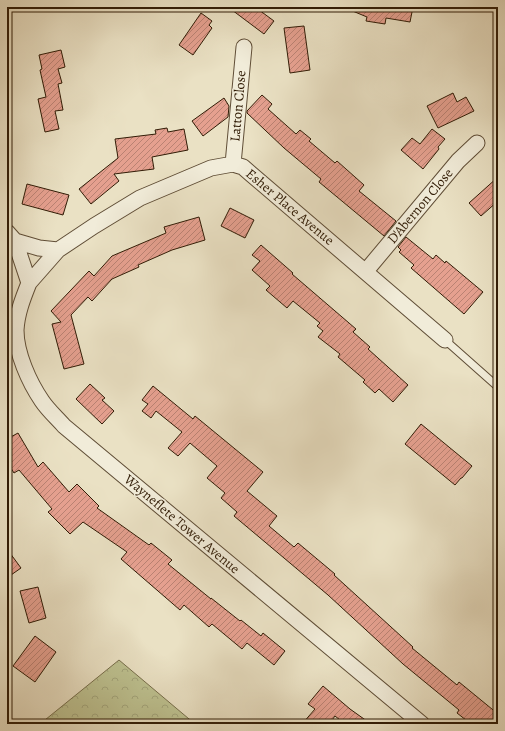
<svg xmlns="http://www.w3.org/2000/svg" width="505" height="731" font-family="Alegreya,serif">
<style>
.forest{fill:url(#forest-crowns);stroke:#776e4b}
.building{fill:url(#building-hatch);stroke:#311c06}
.lines{fill:none;stroke-linecap:round;stroke-linejoin:round}
.service-casing{stroke:#5f4d36;stroke-width:9}
.minor-casing{stroke:#5f4d36;stroke-width:17}
.service{stroke:#f1ecd9;stroke-width:7}
.minor{stroke:#f1ecd9;stroke-width:15}
.labels{text-anchor:middle;dominant-baseline:central;stroke-width:3;stroke-linejoin:round;paint-order:stroke}
.street-label{font-size:14px;fill:#311c06;stroke:#f1ecd9}
</style>
<defs>
<pattern id="forest-crowns" width="20" height="18" patternUnits="userSpaceOnUse"><rect width="20" height="18" fill="#bdc190"/><path d="M2 6a3 3 0 1 1 6 0M12 15a3 3 0 1 1 6 0" fill="none" stroke="#a3a57b"/></pattern>
<pattern id="building-hatch" width="6" height="6" patternUnits="userSpaceOnUse"><rect width="6" height="6" fill="#e5a08f"/><path d="M-1 1l2-2M0 6l6-6M5 7l2-2" fill="none" stroke="#ba8273"/></pattern>
</defs>
<rect width="100%" height="100%" fill="#eae1c4"/>
<filter id="stains"><feTurbulence type="fractalNoise" baseFrequency=".005" numOctaves="4"/><feColorMatrix values="0 0 0 0 .2 0 0 0 0 .09 0 0 0 0 .02 0 0 0 .5 -.17"/></filter>
<radialGradient id="worn" r=".72"><stop offset=".6" stop-color="#630" stop-opacity="0"/><stop offset="1" stop-color="#630" stop-opacity=".3"/></radialGradient>
<path class="forest" d="M119,660L195,724H40Z"/>
<path class="building" d="M228,7H255L274,21L264,34Z
M343,7H413L410,22L386,18L385,24L366,21L367,17Z
M201,13L212,21L209,25L212,28L193,55L179,45Z
M304,26L310,70L290,73L284,28Z
M61,50L65,67L58,69L62,83L58,84L63,110L55,111L59,129L45,132L38,99L46,97L40,70L42,69L39,55Z
M453,93L457,102L466,97L474,111L438,128L427,106Z
M262,95L272,104L268,109L296,134L300,130L311,139L309,141L335,163L337,161L364,185L359,191L396,221L384,236L319,182L321,179L284,148L247,113V111Z
M224,98L229,106L228,117L203,136L192,121Z
M167,128L168,132L184,129L188,150L152,157L154,169L114,174L119,181L91,204L79,189L118,158L115,139L156,134L155,130Z
M432,129L445,139L438,147L439,149L423,169L401,150L412,138L420,144Z
M498,177V201L481,216L469,203Z
M27,184L69,195L63,215L22,204Z
M230,208L254,220L245,238L221,226Z
M199,217L205,240L172,250L138,265L139,267L112,279L92,301L88,297L71,315L84,364L64,369L52,324L61,322L51,311L89,271L94,276L112,256L166,233L164,227Z
M406,237L433,259L436,255L445,263L446,261L483,292L464,314L411,268L414,265L399,252L401,250L398,247Z
M261,245L293,273L292,274L356,329L353,332L370,347L368,349L408,385L393,402L379,389L375,393L363,382L365,380L338,357L340,354L318,337L323,331L317,326L320,323L293,301L287,308L266,290L270,286L252,270L260,261L252,255Z
M90,384L105,398L102,400L114,411L102,424L76,399Z
M153,386L193,419L195,416L263,472L247,491L277,516L269,526L294,547L298,543L335,574L334,575L413,647L412,648L457,685L459,682L498,714V724H471L457,713L459,710L403,664L328,595L234,516L237,512L221,498L225,493L207,478L217,466L190,443L178,456L168,448L182,432L156,411L151,418L142,411L148,404L142,400Z
M421,424L472,466L462,478H461L455,485L405,444Z
M18,433L38,467L43,462L69,492L77,484L99,506L97,508L149,545L151,543L172,560L168,564L211,599V598L240,621L241,620L261,636L263,633L285,651L274,665L247,643L242,649L212,624L209,627L184,605L180,610L121,559L127,552L83,522L70,534L48,512L52,509L19,470L14,473L7,462V439Z
M7,549L21,568L11,575L7,570Z
M38,587L46,618L29,623L20,591Z
M35,636L56,652L35,682L13,666Z
M323,686L350,709L371,724H345L335,716L329,724H302L315,709L308,704Z"/>
<g class="lines">
<g class="service-casing">
<path id="service" d="M445,340L498,387"/>
</g>
<g class="minor-casing">
<path id="minor" d="M233,164L244,47
M7,232L15,241L39,248L58,250L94,226L140,198L211,168L233,164L243,167L251,174L445,340
M15,241L29,283C23,298 17,313 16,330C16,353 29,382 42,401C48,410 57,418 64,426L422,724
M366,271L458,161L477,143
M29,283L58,250"/>
</g>
<use href="#service" class="service"/>
<use href="#minor" class="minor"/>
</g>
<g class="labels">
<g class="street-label">
<text transform="translate(238 106) rotate(-85)">Latton Close</text>
<text transform="translate(420 206) rotate(-50)">D'Abernon Close</text>
<text transform="translate(290 207) rotate(40)">Esher Place Avenue</text>
<text transform="translate(182 524) rotate(40)">Wayneflete Tower Avenue</text>
</g>
</g>
<rect width="505" height="731" fill="none" stroke="#eae1c4" stroke-width="24"/>
<rect x="8" y="8" width="489" height="715" fill="none" stroke="#311c06" stroke-width="2"/>
<rect x="12" y="12" width="481" height="707" fill="none" stroke="#311c06"/>
<rect width="100%" height="100%" filter="url(#stains)"/>
<rect width="100%" height="100%" fill="url(#worn)"/>
</svg>
